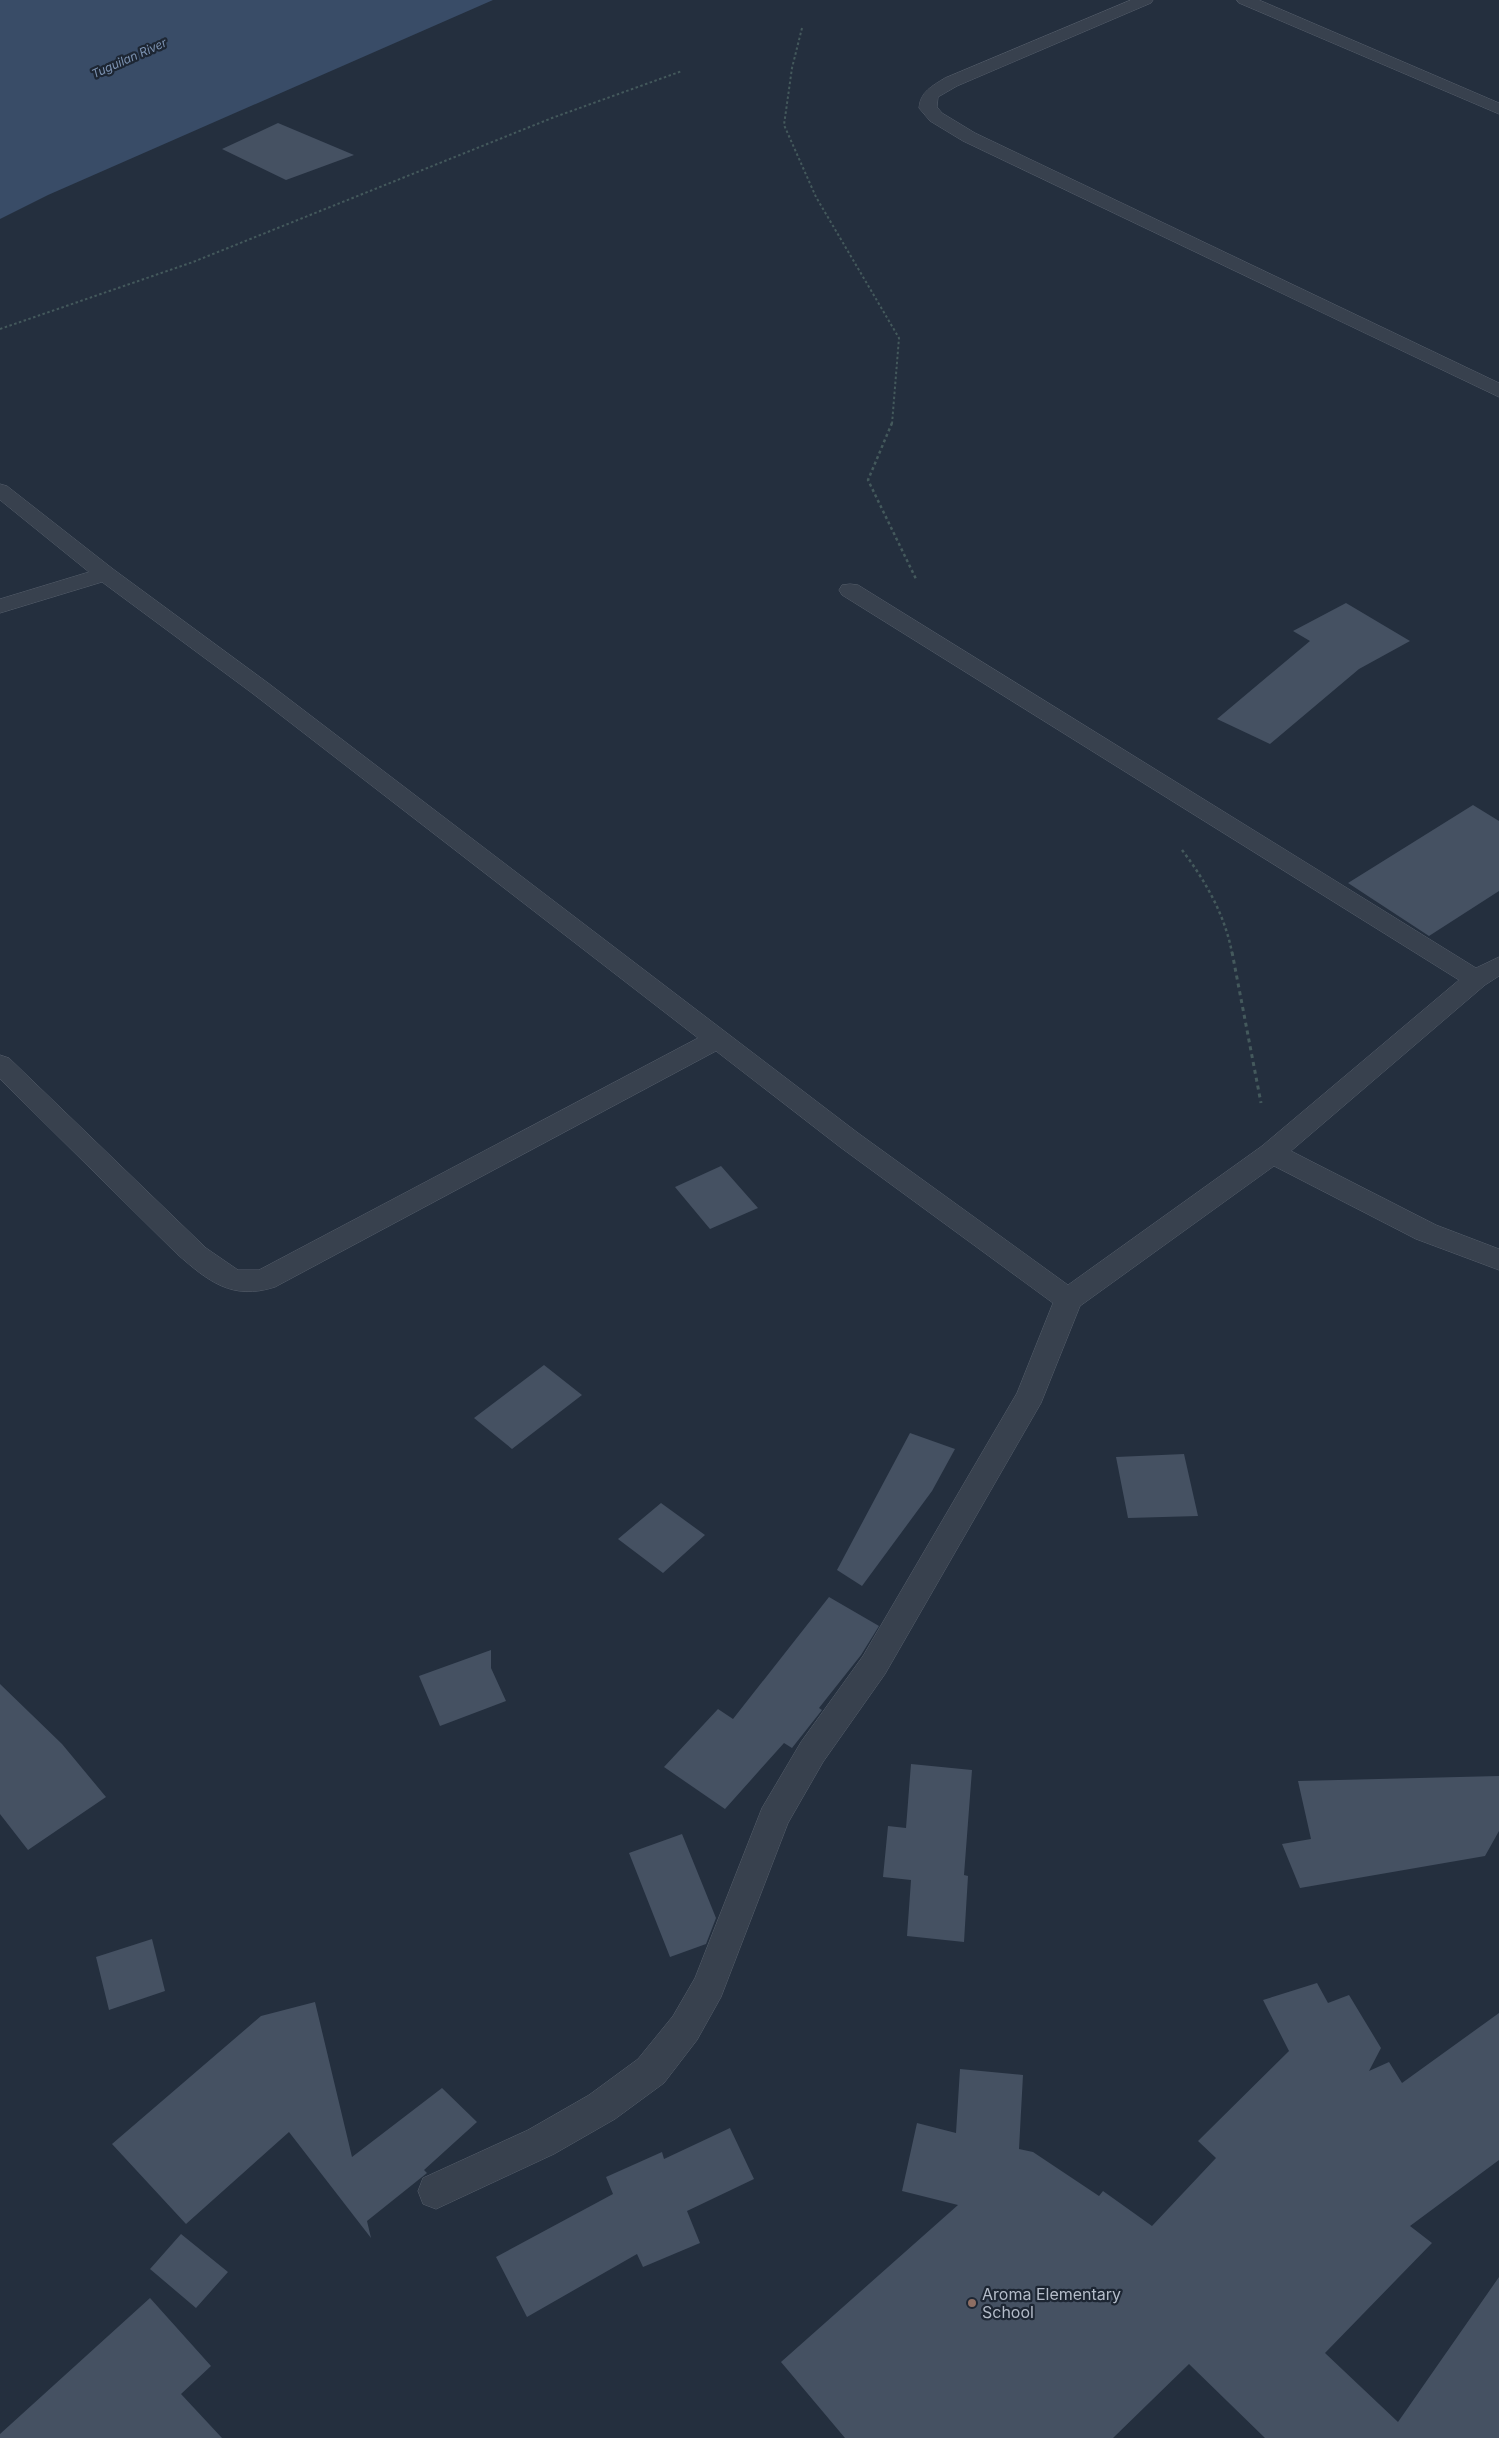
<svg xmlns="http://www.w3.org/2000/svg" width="1499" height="2438" font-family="Inter,sans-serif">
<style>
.water{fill:#394c67}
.building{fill:#455162}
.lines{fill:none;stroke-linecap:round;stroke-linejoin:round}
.minor-casing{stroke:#565f6c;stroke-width:1}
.path-far2{stroke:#44595c;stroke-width:2;stroke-dasharray:2.5 2.5;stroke-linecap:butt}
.path-far1{stroke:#44595c;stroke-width:2.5;stroke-dasharray:3 3;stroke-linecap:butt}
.path{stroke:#44595c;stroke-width:3;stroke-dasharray:4 4;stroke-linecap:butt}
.minor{fill:#38414e;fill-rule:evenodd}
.education-dot{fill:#8d6e63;stroke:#1d2633;stroke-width:2}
.labels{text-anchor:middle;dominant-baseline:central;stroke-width:4.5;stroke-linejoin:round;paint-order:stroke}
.far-water-label{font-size:12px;font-style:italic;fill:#7c92b1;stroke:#1d2633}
.near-poi-label{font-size:16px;fill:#b4bcc9;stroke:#1d2633;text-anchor:start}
</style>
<rect width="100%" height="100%" fill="#242f3e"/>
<path class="water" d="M0,0H493L48,195L0,219Z"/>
<path class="building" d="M278,123L354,155L286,180L222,149Z
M1346,603L1410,641L1359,669L1270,744L1217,719L1310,641L1293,631Z
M1473,805L1499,821V891L1429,936L1348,883Z
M721,1166L758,1208L710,1229L675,1187Z
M544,1365L582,1395L512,1449L474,1418Z
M910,1433L955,1449L932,1491L862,1586L837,1570Z
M1184,1454L1198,1516L1128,1518L1116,1457Z
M661,1503L705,1535L663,1573L618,1539Z
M829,1597L879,1626L861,1655L819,1708L822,1710L792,1748L784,1743L725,1809L664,1767L718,1709L733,1719Z
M491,1650V1668L506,1701L440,1726L419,1676Z
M0,1684L62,1744L106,1797L28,1850L0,1814Z
M911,1764L972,1770L964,1875L968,1876L964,1942L907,1936L911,1880L883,1877L888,1826L906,1828Z
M1499,1776V1831L1485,1856L1300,1888L1282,1844L1311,1839L1298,1781Z
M682,1834L716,1918L706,1944L670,1957L629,1853Z
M152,1939L165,1991L109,2010L96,1957Z
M1317,1983L1328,2003L1349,1995L1381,2048L1369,2071L1389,2062L1402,2083L1499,2013V2160L1410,2226L1432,2243L1325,2353L1398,2422L1499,2277V2438H1265L1189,2364L1113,2438H845L781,2362L958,2205L902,2191L917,2123L956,2133L960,2069L1023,2075L1019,2149L1033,2152L1099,2196L1103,2191L1152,2226L1216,2158L1198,2141L1289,2051L1263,2000Z
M315,2002L352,2157L442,2088L477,2122L424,2170L427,2173L367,2221L371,2238L289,2132L186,2224L112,2144L261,2016Z
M730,2128L754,2179L687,2211L700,2243L643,2267L637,2254L527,2317L496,2257L613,2194L606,2177L662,2152L664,2159Z
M181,2234L228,2272L196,2308L150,2269Z
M150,2298L211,2366L181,2394L222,2438H0V2434Z"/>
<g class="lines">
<g class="minor-casing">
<path id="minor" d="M1131,0H1153L1151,3L957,86L938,97L937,107L942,113L975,133L1499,383V397L963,141L930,121L919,108C920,92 932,86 945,78Z
M1237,0H1259L1499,103V114L1239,3Z
M0,484L7,486L113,569L268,683L858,1133L1068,1285L1262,1146L1459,980L842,595L839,590L842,585L850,584L858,585L1476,968L1499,957V976L1485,985L1291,1151L1436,1225L1499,1249V1270L1416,1239L1274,1166L1080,1306L1041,1403L885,1674L823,1762L788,1823L721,1997L697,2040L664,2083L615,2119L554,2154L436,2209L423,2204L418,2191L423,2178L528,2130L589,2095L638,2059L673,2016L695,1978L762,1808L801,1742L863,1656L1017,1393L1053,1303L840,1147L716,1051L275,1287C232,1301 208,1281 177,1254L0,1079V1055L9,1058L206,1248L238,1270H259L698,1038L252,693L102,582L0,613V599L89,572L0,500Z"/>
</g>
<path class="path-far2" d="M802,28L792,68L784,125L816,197L899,338L892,424
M0,329L193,262L552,118L682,71"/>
<path class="path-far1" d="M892,423L868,480L916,579
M1182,850C1205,880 1225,915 1232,953"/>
<path class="path" d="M1232,952L1261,1103"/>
<use href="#minor" class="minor"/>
</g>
<circle class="education-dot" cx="972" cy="2303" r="5"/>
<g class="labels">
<g class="far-water-label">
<text transform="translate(129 58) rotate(-24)">Tuguilan River</text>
</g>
<g class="near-poi-label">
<text x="982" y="2294">Aroma Elementary<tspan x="982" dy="18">School</tspan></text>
</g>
</g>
</svg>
